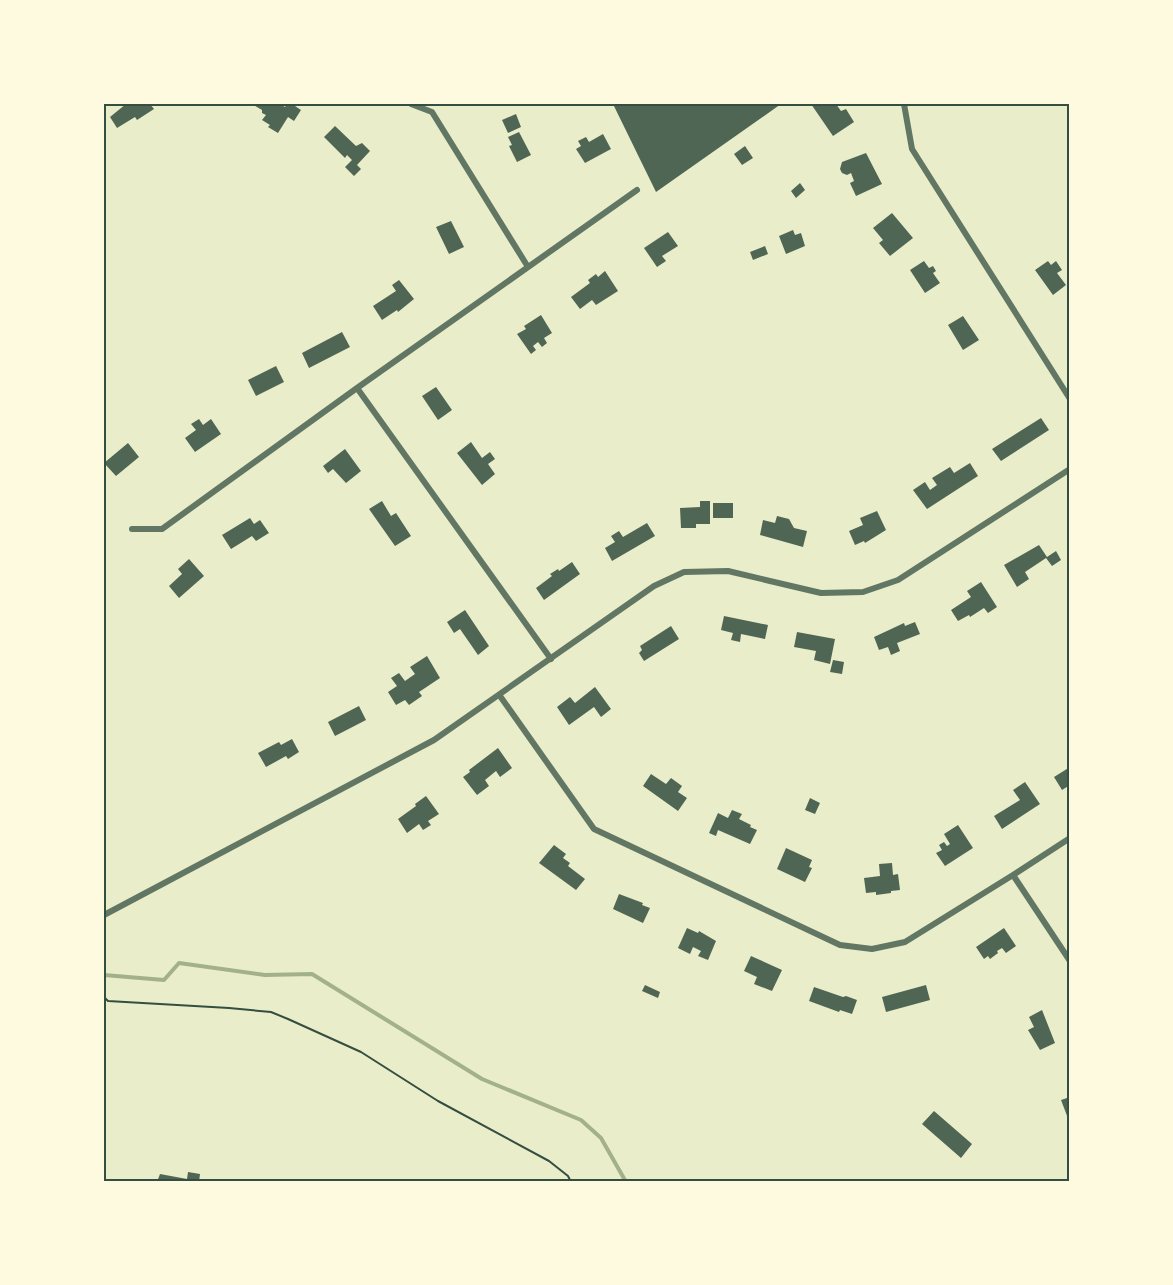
<svg xmlns="http://www.w3.org/2000/svg" width="1173" height="1285" font-family="Helvetica,sans-serif">
<style>
.lines{fill:none;stroke-linecap:round;stroke-linejoin:round}
.stream{stroke:#a3b18a;stroke-width:4}
.building{fill:#4f6655}
.path{stroke:#344e41;stroke-width:2}
.minor{stroke:#617663;stroke-width:6}
.neatline{fill:none;stroke:#344e41;stroke-width:2}
</style>
<rect width="100%" height="100%" fill="#e9edc9"/>
<g class="lines">
<path class="stream" d="M104,975L164,980L179,963L265,975L312,974L482,1079L581,1120L601,1138L626,1182"/>
</g>
<path class="building" d="M126,104H150L154,109L137,120L135,117L117,128L110,117Z
M252,104H280L285,107L287,104H292L301,110L294,121L288,117L278,133L268,127L270,125L262,120L266,115L262,113V110Z
M613,104H781L656,192Z
M811,104H836L841,111L846,109L854,122L833,136Z
M516,114L521,127L508,133L502,120Z
M335,126L356,146L362,143L370,151L357,165L361,169L354,176L345,167L352,160L347,155L345,158L324,137Z
M519,132L531,155L517,162L509,146L512,145L508,137Z
M603,134L611,149L585,163L576,149L581,146L578,141L586,137L589,142Z
M745,146L753,158L742,165L734,154Z
M866,153L882,184L856,196L850,183L854,181L851,173L847,175L842,173L840,169L842,162Z
M800,183L805,190L796,198L791,191Z
M892,213L913,238L890,256L879,243L883,240L873,228Z
M451,221L464,247L449,254L436,227Z
M793,230L795,235L801,233L805,246L786,254L779,236Z
M668,232L678,246L662,256L666,261L657,267L644,248Z
M765,246L768,254L753,260L750,252Z
M924,261L929,268L933,266L936,271L933,273L940,283L925,293L910,270Z
M1048,261L1051,265L1056,261L1062,270L1057,273L1066,285L1053,295L1035,270Z
M605,271L618,291L596,305L592,300L580,309L571,297L590,283L588,280L596,274L598,277Z
M399,280L414,299L398,312L397,310L382,320L373,306L396,291L392,285Z
M541,315L552,333L544,338L547,343L542,347L538,342L533,346L536,350L531,354L517,334L526,329L524,326Z
M963,316L979,340L963,350L948,325Z
M342,332L350,347L309,368L302,353Z
M276,366L284,382L256,396L248,380Z
M436,387L452,410L438,420L422,396Z
M1041,418L1049,430L1001,461L992,449Z
M199,419L203,425L211,419L221,434L195,452L185,438L196,430L191,424Z
M471,442L482,458L490,452L495,459L488,464L495,474L482,485L457,453Z
M128,443L139,457L116,476L104,463Z
M345,449L361,471L346,483L333,469L328,473L323,466Z
M970,463L978,476L927,509L913,490L925,482L930,490L937,485L932,478L950,467L954,473Z
M382,501L391,516L396,513L411,536L395,546L369,509Z
M700,501H710V524H696V528H681L680,508L700,507Z
M713,503H733V518H713Z
M877,511L886,530L865,543L864,541L855,545L849,531L863,525L860,518Z
M777,516L789,519L794,528L807,531L803,547L760,535L763,520L775,523Z
M250,518L254,524L260,520L269,533L256,541L252,536L231,549L222,535Z
M647,523L655,536L612,561L605,548L615,542L611,536L619,531L623,537Z
M1039,545L1047,557L1056,551L1061,560L1052,566L1046,558L1025,572L1029,579L1017,587L1004,565Z
M189,559L204,576L179,598L169,586L182,574L178,569Z
M572,562L580,574L544,600L536,588L552,576L550,574L558,569L559,571Z
M981,582L997,607L988,613L984,608L970,617L969,615L958,621L951,610L971,597L967,591Z
M465,610L489,646L478,655L460,629L454,633L447,622Z
M724,616L768,625L765,639L741,634L740,642L731,640L733,633L721,630Z
M915,622L920,634L897,643L900,651L891,655L888,647L879,650L874,637L904,623L905,626Z
M671,626L679,639L644,661L639,653L642,650L640,646Z
M797,632L835,639L830,664L814,660L816,651L794,647Z
M427,656L440,678L419,692L422,696L409,705L405,700L396,705L388,692L397,686L391,678L399,673L405,681L415,674L410,667Z
M833,660L844,662L842,674L830,672Z
M595,687L611,709L601,717L594,707L569,725L557,707L570,697L575,703Z
M359,706L366,720L335,736L328,722Z
M292,739L299,752L288,759L286,756L266,767L258,753L279,742L281,745Z
M498,748L512,768L500,777L496,771L485,780L489,786L477,795L463,777L470,772L469,770Z
M1070,767V785L1062,790L1054,777Z
M651,774L666,784L671,778L682,786L678,792L687,798L678,811L643,786Z
M1025,782L1040,804L1002,829L994,816L1020,800L1013,790Z
M426,796L439,814L428,821L431,825L423,830L419,824L407,833L398,819L416,806L415,804Z
M810,798L820,803L815,814L805,810Z
M732,810L742,814L739,819L751,825L750,827L757,830L750,844L718,830L716,836L709,833L718,813L728,818Z
M958,825L973,848L945,866L936,853L942,850L939,845L944,842L947,846L950,844L944,834Z
M554,845L566,854L563,858L570,863L568,866L585,879L576,890L539,863Z
M786,848L812,860L809,867L812,868L805,882L777,869Z
M892,863L893,875L898,874L900,890L891,891V893L876,895V892L866,893L864,878L880,876L879,864Z
M619,894L643,903L642,905L650,908L643,923L613,909Z
M687,928L698,933L699,931L716,941L708,960L698,956L701,951L693,947L690,954L678,948Z
M1004,928L1016,946L1006,953L1002,948L997,951L998,953L990,959L988,956L984,959L976,947Z
M751,956L782,970L772,991L754,984L757,977L744,971Z
M645,985L660,992L658,998L642,991Z
M926,985L930,1000L886,1012L882,997Z
M814,987L843,997L846,996L857,1000L852,1014L840,1010L839,1012L809,1001Z
M1042,1010L1055,1043L1040,1050L1028,1030L1034,1027L1029,1017Z
M1070,1097V1121H1069L1061,1100Z
M934,1111L972,1144L961,1158L922,1124Z
M188,1172L200,1174L199,1182H157L160,1174L187,1179Z"/>
<g class="lines">
<path class="path" d="M104,997L108,1001L229,1008L271,1012L288,1019L361,1052L438,1101L549,1161L568,1176L571,1182"/>
<path class="minor" d="M411,104L432,112L528,267
M904,104L912,149L1070,399
M357,388L551,659
M132,529H162L357,388L637,190
M500,696L594,829L840,945L872,949L905,942L1013,875L1070,838
M1013,875L1070,961
M104,915L434,740L654,586L684,572L728,571L821,593L863,592L898,580L1070,469"/>
</g>
<rect width="1173" height="1285" fill="none" stroke="#fefae0" stroke-width="210"/>
<rect x="105" y="105" width="963" height="1075" class="neatline"/>
</svg>
